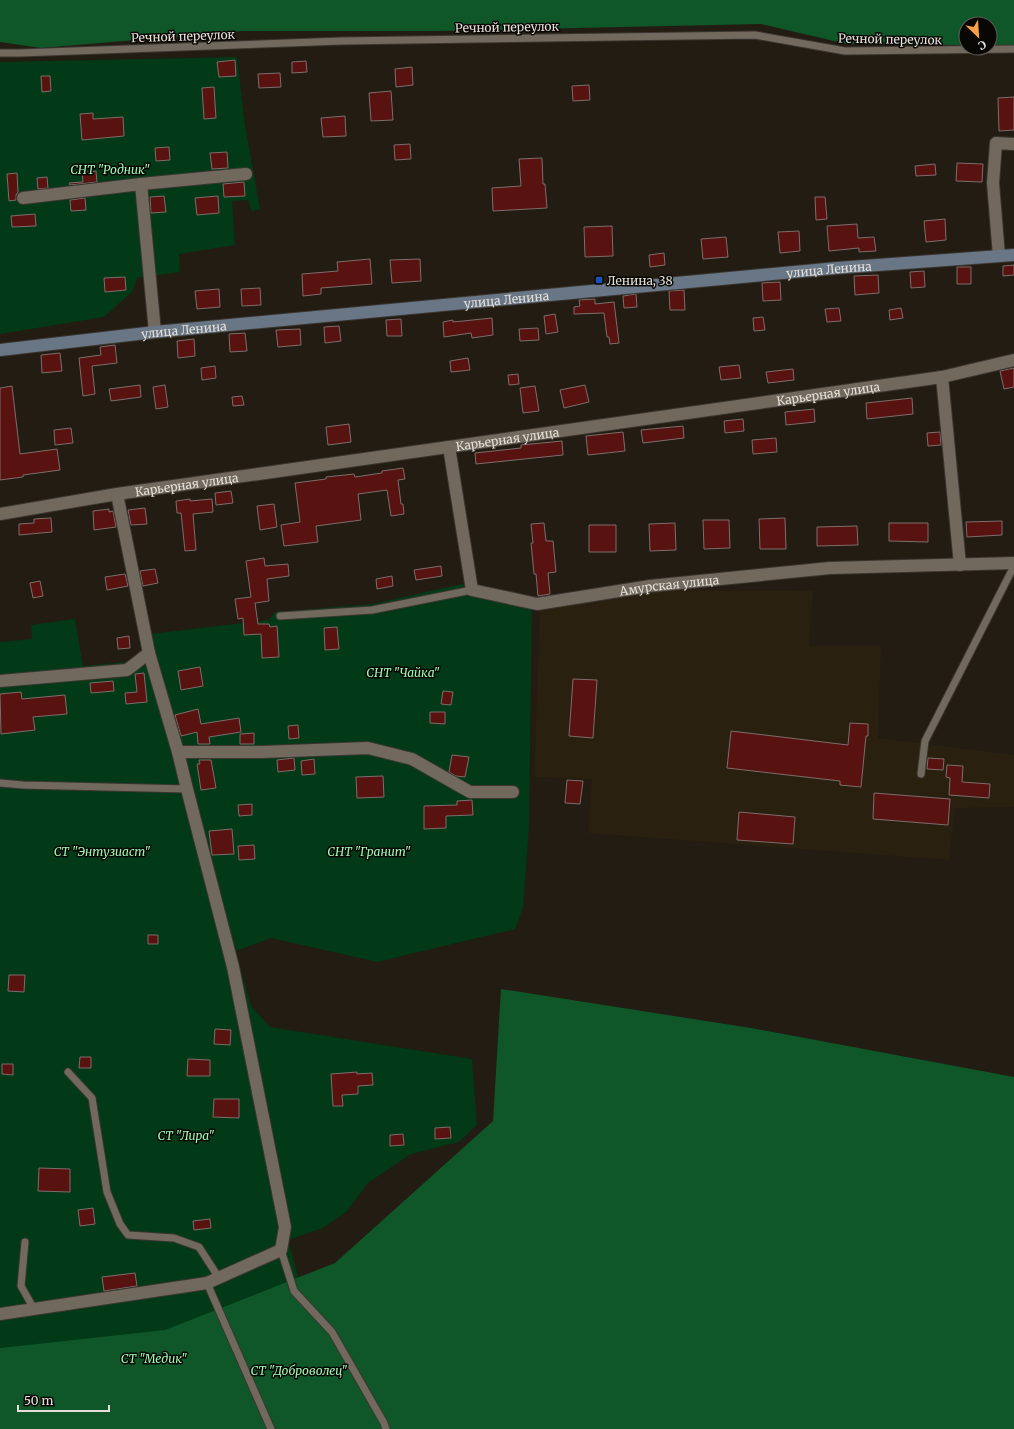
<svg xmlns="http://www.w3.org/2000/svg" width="1014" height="1429" font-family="Merriweather,serif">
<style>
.built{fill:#2a2010}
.green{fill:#023916}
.forest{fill:#0f5628}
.building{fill:#581311;stroke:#7d6d6b}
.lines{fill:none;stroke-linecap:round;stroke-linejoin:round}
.lane-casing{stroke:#3b3631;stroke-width:9}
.street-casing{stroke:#3b3631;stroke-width:14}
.secondary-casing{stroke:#3b3631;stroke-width:14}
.lane{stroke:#71695d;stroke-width:7}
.street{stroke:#71695d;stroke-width:12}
.secondary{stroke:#697685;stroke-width:12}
.transit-dot{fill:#1a4fb4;stroke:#090704;stroke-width:1.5}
.labels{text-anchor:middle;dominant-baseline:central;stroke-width:3;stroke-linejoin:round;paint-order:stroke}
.street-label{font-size:12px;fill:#e4e0d9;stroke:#090704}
.park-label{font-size:12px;font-style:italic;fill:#9ffab2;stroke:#090704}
.poi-label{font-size:12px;fill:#e4e0d9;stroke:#090704;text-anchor:start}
</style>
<rect width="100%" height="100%" fill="#221c12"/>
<path class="built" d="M660,590L813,591L809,646H881L878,738L1014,755V807L955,808L949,860L588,833L592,779L534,777L540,609Z"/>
<path class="green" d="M237,57L245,125L260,209L252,212L248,200L232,201L235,245L179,254L180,272L137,278L132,292L104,317L0,334V62Z
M462,584L532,599L529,828L523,908L515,929L377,962L271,938L236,951L251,1006L270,1027L472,1059L477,1125L459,1142L411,1154L368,1183L347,1211L323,1228L288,1240L300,1283L0,1429V642L32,639L31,625L75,619L83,666L126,662L137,655L155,654L150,634L269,620L275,612L372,604Z"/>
<path class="forest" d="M0,0H1014V45H990V24H966V45L847,44L761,24L438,31H242L41,48L0,42Z
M501,989L751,1028L1014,1077V1429H0V1348L165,1330L335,1263L493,1121Z"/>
<path class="building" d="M235,60L236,76L219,77L217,62Z
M306,61L307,72L292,73V62Z
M412,67L413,85L396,87L395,69Z
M280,73L281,87L259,88L258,74Z
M41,76H50L51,91L42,92Z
M589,85L590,100L573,101L572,86Z
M214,87L216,118L204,119L202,88Z
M391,91L393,120L371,121L369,93Z
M1014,97V130L999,131L998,98Z
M93,113V119L123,117L124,136L82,140L80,114Z
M345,116L346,136L323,137L321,118Z
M410,144L411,159L395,160L394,145Z
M169,147L170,160L156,161L155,148Z
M227,152L228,168L212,169L210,153Z
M542,158L543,184H545L547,208L493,211L492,188L521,186L519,159Z
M957,163L983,164L982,182L956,181Z
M935,164L936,175L916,176L915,166Z
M96,171L97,182L70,185L69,183L83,182L82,173Z
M17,173L18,192L16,195V200L9,201L7,174Z
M47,177L48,188L38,189L37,178Z
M244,182L245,196L224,197L223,184Z
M164,196L166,212L151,213L150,197Z
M218,196L219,213L197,215L195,198Z
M815,197H825L827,219L816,220Z
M85,198L86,210L71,211L70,200Z
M35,214L36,226L12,227L11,216Z
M945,219L946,240L926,242L924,221Z
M857,224L858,238L874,237L876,251L859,252V248L829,251L827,226Z
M612,226L613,256L585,257L584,227Z
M799,231L800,251L780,253L778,232Z
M726,237L728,257L703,259L701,239Z
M664,253L665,265L650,267L649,255Z
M370,259L372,284L321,288V294L303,296L302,274L338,271L337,262Z
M420,259L421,281L392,283L390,260Z
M1014,265V275L1003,276V266Z
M957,267H971V284H957Z
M924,271L925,287L911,288L910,272Z
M878,275L879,293L855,295L854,276Z
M125,277L126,290L105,292L104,278Z
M780,282L781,300L763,301L762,283Z
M260,288L261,305L242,306L241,289Z
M219,289L220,307L197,309L195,291Z
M684,290L685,310H670L669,291Z
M636,294L637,307L624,308L623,296Z
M595,299V304L614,302L619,343L610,344L609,337H607L604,313L574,314V307L580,306L579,300Z
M839,308L841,321L827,322L825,309Z
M901,308L903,318L890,320L889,310Z
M555,314L558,332L546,334L544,316Z
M763,317L765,330L754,331L753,318Z
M492,318L493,335L472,338L471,333L444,337L443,322L453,320V322Z
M401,319L402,336H387L386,320Z
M339,326L341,341L325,343L324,327Z
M538,328L539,340L520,341L519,329Z
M300,329L301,345L278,347L276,330Z
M245,333L247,351L230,352L229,334Z
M194,339L195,356L178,358L177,341Z
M115,345L117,363L92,366L95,394L83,396L79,358L101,355L100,347Z
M60,353L62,371L42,373L41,355Z
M468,358L470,370L451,372L450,361Z
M739,365L741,378L721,380L719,367Z
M215,366L216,378L202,380L201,368Z
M1014,368V387L1004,389L1000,371Z
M793,369L794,380L768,383L766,372Z
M518,374L519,384L509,385L508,375Z
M140,385L141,397L111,401L109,389Z
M165,385L168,407L156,409L153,387Z
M585,385L589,402L564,408L560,390Z
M12,386L20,454L57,449L60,470L23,475V477L0,480V388Z
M535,386L539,411L523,413L520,388Z
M242,396L244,405L233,406L232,397Z
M912,398L913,414L867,419L866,403Z
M814,409L815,422L786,425L785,412Z
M743,419L744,431L725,433L724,421Z
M349,424L351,442L328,445L326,427Z
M683,426L684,438L643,443L641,430Z
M71,428L73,443L55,445L54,430Z
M623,432L625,451L588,455L586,436Z
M940,432L941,445L928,446L927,433Z
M776,438L777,452L753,454L752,440Z
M562,441L563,455L476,464L475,453L521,448V445Z
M403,468L405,479L398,480L401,504H403L404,514L391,516L387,490L358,494L361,520L316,526L318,542L284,546L281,525L300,522L295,483L326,479V477L354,474L355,477L382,473V471Z
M231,491L233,503L216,505L215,493Z
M190,499V501L212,499L213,512L193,514L196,550L185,551L181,513H177L176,501Z
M274,504L277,527L260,530L257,506Z
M145,508L147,524L131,525L128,510Z
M109,509V512L113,511L116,527L94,530L93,511Z
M51,518L52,532L19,535V524L34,523V519Z
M785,518L786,549H760L759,519Z
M703,520H729L730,548L704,549Z
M1002,521V535L967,537L966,522Z
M544,523L546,541H553L556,572L548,573L550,594L538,596L536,574H534L531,543H533L531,524Z
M675,523L676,550L650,551L649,524Z
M889,523H928V542L889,541Z
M589,525H616V552H589Z
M857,526L858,545L817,546V527Z
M264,558L265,566L288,564L289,576L267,579L269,601L255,603L258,624H269L270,627L277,626L279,657L262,658L261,634L244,635L243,618L238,619L235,599L251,597L246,561Z
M441,566L442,576L416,580L414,570Z
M155,569L158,583L143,586L140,571Z
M125,574L128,586L107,590L105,577Z
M392,576L393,586L377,589L376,579Z
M40,581L43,596L33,598L30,583Z
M337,627L339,649L325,650L324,628Z
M129,636L130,648L118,649L117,638Z
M200,667L203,686L181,690L178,671Z
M144,673L147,702L126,704L125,693L137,692L135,674Z
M573,679L597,680L593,738L569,736Z
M113,681L114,691L91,693L90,683Z
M443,691L453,692L451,705L441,704Z
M21,692L22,699L65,695L67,714L33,717L35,730L1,734L0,694Z
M198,709L201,724L239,718L241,732L209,737L210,744H198L197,732L181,736L175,715Z
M430,712H445V724L430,723Z
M850,723L868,724V736H866L861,787L840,785V781L727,768L731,731L848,745Z
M298,725L299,738L289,739L288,726Z
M254,733V744H240V734Z
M452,755L469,757L465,777L456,776L449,772Z
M294,758L295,770L278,772L277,760Z
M928,758L944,759L943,770L927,769Z
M314,759L315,774L302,775L301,761Z
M199,760H211L216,788L201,790L197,764H200Z
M947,765L963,766L962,782L990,784L989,798L949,795L950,778L946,777Z
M383,776L384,797L357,798L356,777Z
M567,780L583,781L580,804L565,803Z
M874,793L950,799L948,825L873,819Z
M472,800L473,815L446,816V828L424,829V806L457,805V801Z
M252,804V815L239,816L238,805Z
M739,812L795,817L793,844L737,840Z
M232,829L234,854L212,855L209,831Z
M254,845L255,859L239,860L238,846Z
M148,935H158V944H148Z
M9,975H25L24,992L8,991Z
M215,1029L231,1030L230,1045L214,1044Z
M80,1057H91V1068H79Z
M188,1059L210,1060V1076H187Z
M2,1064H13V1075L2,1074Z
M357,1072V1074L372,1073L373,1085L358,1086V1094L342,1095L343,1106H333L331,1074Z
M214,1099H239V1118L213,1117Z
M450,1127L451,1138L435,1139V1128Z
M403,1134L404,1145L390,1146V1135Z
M39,1168L70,1169V1192L38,1191Z
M93,1208L95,1224L80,1226L78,1210Z
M210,1219L211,1228L194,1230L193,1221Z
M135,1273L137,1286L104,1291L102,1277Z"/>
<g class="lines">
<g class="lane-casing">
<path id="lane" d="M0,53H20L341,41L755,35L845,51L1014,49
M280,616L372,610L472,590
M921,774L925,741L1014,566
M0,783L23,785L187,789
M68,1072L92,1098L107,1192L120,1224L128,1235L174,1238L199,1247L219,1278
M25,1242L21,1286L34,1309
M281,1250L294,1291L332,1332L384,1423L386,1429
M207,1283L271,1429"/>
</g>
<g class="street-casing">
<g id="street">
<path d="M141,184L155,332"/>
<path d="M23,198L141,184L246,174"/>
<path d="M999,256L993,183L996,143L1014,144"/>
<path d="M942,377L960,565"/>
<path id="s1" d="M449,447L472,590L537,604L650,586L830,568L1014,563"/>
<path id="s2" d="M0,514L117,494L942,377L1014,360"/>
<path d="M0,681L127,670L149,653"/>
<path d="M178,752H262L368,748L412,759L470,792H513"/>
<path d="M0,1314L207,1283L281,1250L285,1227L233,967L187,789L178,752L149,653L117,494"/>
</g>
</g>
<g class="secondary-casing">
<g id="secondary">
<path id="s3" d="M0,350L155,332L837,268L1014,255"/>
</g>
</g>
<use href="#lane" class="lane"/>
<use href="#street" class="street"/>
<use href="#secondary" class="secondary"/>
</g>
<rect class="transit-dot" x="595" y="276" width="8" height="8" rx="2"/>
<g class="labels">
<g class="street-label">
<text transform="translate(507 27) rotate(-1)">Речной переулок</text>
<text transform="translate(183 36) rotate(-2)">Речной переулок</text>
<text transform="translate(890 39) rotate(1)">Речной переулок</text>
<text stroke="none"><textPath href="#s3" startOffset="833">улица Ленина</textPath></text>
<text stroke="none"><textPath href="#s3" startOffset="509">улица Ленина</textPath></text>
<text stroke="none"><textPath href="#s3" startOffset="185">улица Ленина</textPath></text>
<text stroke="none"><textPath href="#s2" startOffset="837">Карьерная улица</textPath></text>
<text stroke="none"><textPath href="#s2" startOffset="513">Карьерная улица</textPath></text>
<text stroke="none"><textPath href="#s2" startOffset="189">Карьерная улица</textPath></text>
<text stroke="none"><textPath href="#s1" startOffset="345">Амурская улица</textPath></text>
</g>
<g class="park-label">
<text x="110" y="169">СНТ "Родник"</text>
<text x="403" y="672">СНТ "Чайка"</text>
<text x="102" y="851">СТ "Энтузиаст"</text>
<text x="369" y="851">СНТ "Гранит"</text>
<text x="186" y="1135">СТ "Лира"</text>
<text x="154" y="1358">СТ "Медик"</text>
<text x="299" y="1370">СТ "Доброволец"</text>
</g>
<g class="poi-label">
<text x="607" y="280">Ленина, 38</text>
</g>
</g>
<g transform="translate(978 36) rotate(155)"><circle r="19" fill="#090704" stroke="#615e59"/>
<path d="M0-3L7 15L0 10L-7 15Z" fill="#f7a149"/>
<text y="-6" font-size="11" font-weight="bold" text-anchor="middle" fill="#e4e0d9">С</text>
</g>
<path d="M18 1405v6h91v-6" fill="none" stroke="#e4e0d9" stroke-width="2"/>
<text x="24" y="1405" font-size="12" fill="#e4e0d9" stroke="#090704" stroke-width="3" paint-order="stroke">50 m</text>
</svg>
